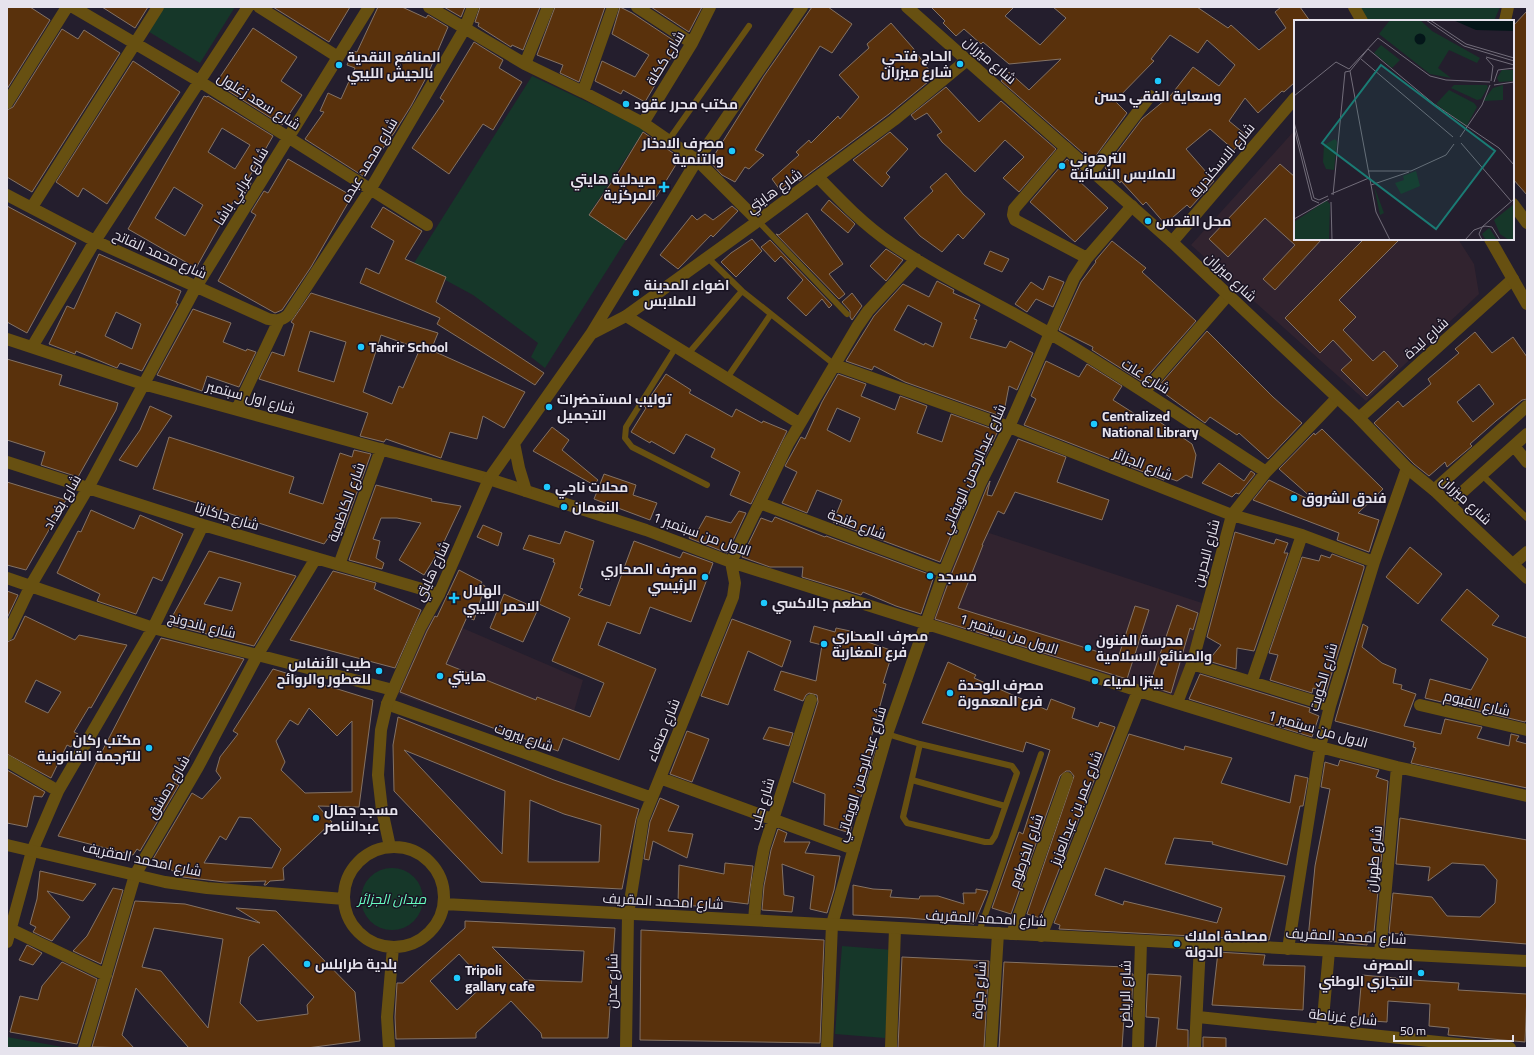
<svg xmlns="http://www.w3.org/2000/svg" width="1534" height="1055" font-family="Georgia,Cairo,serif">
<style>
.education{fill:#31232f}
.green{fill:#163729}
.building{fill:#59310c;stroke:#847264;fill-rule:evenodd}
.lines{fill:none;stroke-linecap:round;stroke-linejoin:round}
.service{stroke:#675011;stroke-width:6}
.minor{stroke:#675011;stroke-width:12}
.tertiary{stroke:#675011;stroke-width:12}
.poi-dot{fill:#1ec9fd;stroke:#1a1423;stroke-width:1.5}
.labels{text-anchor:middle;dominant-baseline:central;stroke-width:3;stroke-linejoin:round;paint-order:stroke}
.poi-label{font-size:14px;font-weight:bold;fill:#e6e3ed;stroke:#1a1423;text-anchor:start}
.street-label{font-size:14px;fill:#e6e3ed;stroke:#1a1423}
.park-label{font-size:14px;font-style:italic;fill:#67fec2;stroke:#1a1423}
.inset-road{fill:none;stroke:#726d7a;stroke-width:1}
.view{fill:#1a7b74;fill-opacity:0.15;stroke:#1a7b74;stroke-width:2}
.inset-edge{fill:none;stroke:#e6e3ed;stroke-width:2}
</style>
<rect width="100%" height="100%" fill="#241e2d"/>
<path class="education" d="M1295,130V239H1458L1474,264L1479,294L1366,401L1191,245Z
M965,525L1208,605L1176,701L927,622Z
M430,614L583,680L574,711L558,751L395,693Z"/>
<path class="green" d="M161,7H235L200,63L146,30Z
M1357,7H1500L1494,21H1366Z
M532,76L645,129L589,214L626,240L545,368L531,357L538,343L473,295L414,263Z
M361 899a31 31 0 1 1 62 0a31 31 0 1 1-62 0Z
M842,946L893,950L885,1038L835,1034Z
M7,1037L68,1048H7Z"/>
<path class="building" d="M7,7H30L50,20L7,89Z
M102,7H148L135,28Z
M273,7H350L329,42Z
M378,7H402L426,18L428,15L448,27L427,76L411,106L394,133L363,176L305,139L324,112L320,111L328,93L341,99L355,68L347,65L353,51L357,52Z
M444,7H465L461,17Z
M480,7H540L523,50L512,45L511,47L478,26L479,23L475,22Z
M555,7H605L579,82L560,73L563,65L537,55Z
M620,7L632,13L679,44L645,102L623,90L621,94L595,81L602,61L635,77L649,55L612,34Z
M651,7H702L689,32Z
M812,7H828L852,24L832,53L820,46L755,150L764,155L749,169L745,167L735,182L722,175L710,162L764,76Z
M931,7H1014L1005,16L1040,45L1066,18L1053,7H1197L1228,28L1231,25L1259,50L1286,28L1275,12L1281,7H1300L1310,21H1295V82L1284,92L1282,91L1258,113L1245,98L1229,121L1246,135L1234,150L1210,129L1186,149L1214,181L1190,208L1187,205L1165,224L1146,202L1143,205L1121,181L1120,183L1105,168L1142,119L1171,95L1193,67L1219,86L1235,65L1207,40L1198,53L1170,35L1151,59L1154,61L1115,101L1127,113L1092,161L1001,81L1009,72L1029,90L1061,59L1009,64L983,42L981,44L964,29L956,36L943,23L945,21Z
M1527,11V195L1513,179V26Z
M891,23L913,48L934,77L889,114L799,181L798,179L791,184L789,182L780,190L772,179L799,155L796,152L809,140L811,143L838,116L840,119L859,97L839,75L869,48L867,44Z
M253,28L297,57L281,81L302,95L282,125L216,83Z
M62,29L78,39L84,30L120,53L32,192L7,177V110L13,107Z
M474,42L503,60L499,68L522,82L493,130L483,124L449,174L412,148L444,101L440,98Z
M133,61L180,92L107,204L83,188L78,197L56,182Z
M946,87L979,122L1001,101L1056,149L1019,192L1003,178L1024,157L1005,140L975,172L942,142L937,135L942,132L927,113L915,120L911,115Z
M204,96L207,97L208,96L273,136L247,181L251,183L238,205L233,202L196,268L128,229ZM222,128L250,145L235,169L208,152ZM174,187L203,205L185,236L155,218Z
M643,132L680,158L658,194L626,240L589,215L620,170Z
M890,132L908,149L886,173L890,177L882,187L853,160Z
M288,159L352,196L311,267L282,310L275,313L218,281L256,215L251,212L264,191L268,193Z
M1067,159L1083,173L1077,179L1108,208L1075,242L1030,202Z
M1280,164L1295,177V239H1322L1275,290L1263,279L1295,245L1265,218L1228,257L1209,239Z
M946,173L963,194L985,214L963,239L958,234L942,252L920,236L904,218L933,191L930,187Z
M829,200L855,224L848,233L821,210Z
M7,206L76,243L27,333L7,322Z
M732,206L738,211L713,237L711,235L678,269L660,255L692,215L697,220L705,214L713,220Z
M383,207L422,231L405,259L446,277L436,302L544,373L535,385L437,324L440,318L360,283L366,268L379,274L394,241L371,227Z
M807,213L843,264L829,274L845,294L839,299L776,234L779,235Z
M752,239L762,251L736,277L721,262L731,253Z
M1364,239H1400L1339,300L1356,317L1343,330L1373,361L1384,351L1398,366L1367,396L1341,370L1352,360L1333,340L1320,353L1285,318Z
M770,240L832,305L829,308L822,299L806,316L787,298L803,280L781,256L775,262L761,247Z
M1112,241L1146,268L1142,272L1196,321L1145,379L1141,381L1092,350L1093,347L1059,330L1081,282L1096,262L1095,261Z
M886,249L903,260L886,281L870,266Z
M990,251L1009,259L1002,272L984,264Z
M99,254L181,291L176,303L178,304L142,371L120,363L117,368L76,351L75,354L49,344L67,306L74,309ZM116,312L141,324L132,349L105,336Z
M1049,276L1064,282L1053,307L1036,299L1027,312L1015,304L1031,282L1043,290Z
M937,281L954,290L953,293L980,305L974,319L977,320L970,338L1006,348L1010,341L1033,353L1017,390L1009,386L1003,417L905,382L874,366L872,370L846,361L874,316L903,284L929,297ZM908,305L942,323L933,347L925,343L924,345L894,330Z
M311,293L438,333L431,350L525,392L504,428L483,416L477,439L450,432L441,458L386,439L384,442L360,436L368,413L259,379L272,352L284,356L294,324L291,322ZM310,331L346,342L334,382L298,371ZM381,335L409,345V346L419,351L403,388L399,386L392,404L363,392Z
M852,293L862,306L852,320L850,317V311L842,302Z
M193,309L231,323L223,342L246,351L247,349L256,352L239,387L207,376L202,391L157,375Z
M1207,331L1273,397L1302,423L1268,459L1239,433L1237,435L1210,417L1205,423L1157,388Z
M1475,332L1492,353L1513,337L1527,357V399L1522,400L1496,421L1470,444L1472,446L1447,467L1445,462L1429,476L1414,464L1374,423L1398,401L1403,407L1431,384L1428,379L1459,353L1455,349ZM1479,384L1494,404L1473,422L1457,402Z
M7,359L62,375L59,385L118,403L116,410L78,477L41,465L45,452L7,440Z
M1046,361L1079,377L1087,364L1122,386L1113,400L1146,421L1151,416L1192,444L1196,455L1192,478L1186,475L1177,481L1166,477L1164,480L1024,425L1036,399L1031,396Z
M666,374L691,390L689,393L732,417L736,409L762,423L763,421L787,431L751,504L730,495L740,472L711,457L715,449L686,434L674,454L651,441L650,443L631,432L646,408L644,406Z
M838,374L866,384L861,396L895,410L900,396L927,406L917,433L942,442L951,414L998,431L973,481L940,562L833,522L842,500L817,490L807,513L782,503L797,472L785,466L801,437L805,439L822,402ZM837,408L860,418L850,442L827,430Z
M150,406L172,416L137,467L119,460L140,430Z
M552,427L569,440L562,450L598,480L594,485L533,451Z
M1322,429L1383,489L1358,513L1379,520L1369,552L1337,540L1339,533L1253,500L1269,480L1312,501L1313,499L1279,469L1314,433L1315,435Z
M169,437L294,477L289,493L323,504L340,453L352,457L354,450L371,454L344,528L338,524L324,544L153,489Z
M1018,439L1066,457L1057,482L1109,500L1102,520L1015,492L1004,514L998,511L982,545H983L958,608L1118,658L1135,606L1149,610L1127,679L935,619L951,575L987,487L990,481L987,495L992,496Z
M1219,463L1244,481L1251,471L1255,474L1239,494L1236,493L1232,497L1202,483Z
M604,474L636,485L633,495L657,503L650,520L594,499Z
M7,482L66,500L26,570L7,565Z
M376,485L432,499L431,501L461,506L442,546L424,575L399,560L421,523L397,518H381L373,539L380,541L376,558L384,563L382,569L349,560Z
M91,510L134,529L140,515L183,534L162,581L153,577L136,614L97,601L100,594L57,573L78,531L81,532Z
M739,511L746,513L727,553L689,538L692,532H697L706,516L731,523Z
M775,517L825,537L826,536L934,576L921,614L896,606L863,592L861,595L802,577L803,567H770L742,557L761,518L772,522Z
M483,525L502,533L498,546L477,537Z
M565,531L594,541L580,588L583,589L578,595L610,606L634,541L680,558L683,552L713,563L691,622L650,607L640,634L607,622L598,645L656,669L619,760L563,738L558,751L517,736L516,737L400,692L427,631L435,616L437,617L459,570L482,582L481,584L485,586L474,620L467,617L446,664L536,700L537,697L590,717L604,683L552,661L570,618L539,604L555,563L553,562L554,559L523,549L529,535L560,544Z
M1235,532L1274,544L1276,539L1288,543L1284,553H1288L1254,651L1237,648L1236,669L1208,661L1221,645L1207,637Z
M1410,547L1442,574L1418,604L1386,577Z
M209,551L296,576L254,646L168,624ZM219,577L241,583L232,611L204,604Z
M1332,554L1364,566V568L1326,692L1313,688L1312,693L1270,680L1278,655L1269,653L1302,557L1319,561L1321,555L1330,558Z
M333,571L376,583L374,589L421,610L395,668L290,640Z
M1467,589L1499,616L1492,625L1527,638V719L1525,722L1425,698L1430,679L1471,690L1488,659L1441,620Z
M7,591L18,595L7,618Z
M504,594L538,609L523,642L490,628Z
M1177,605L1198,613L1193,630L1190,628L1171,693L1149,686Z
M25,616L75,640L79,635L127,645L91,708L89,707L74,732L78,734L71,747L67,745L51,778L7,754V642L14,639ZM36,680L61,692L48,713L25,702Z
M732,619L791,641L782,667L748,651L728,705L701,696Z
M1363,624L1368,627L1362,647L1382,663L1396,669L1393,683L1402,685L1401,689L1416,694L1404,726L1441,734L1445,719L1482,727L1477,738L1509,746L1511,734L1519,736L1516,741L1527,744V788L1411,763L1416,748L1413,747L1414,742L1335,721Z
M814,626L835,632L836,628L855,632L854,637L893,651L883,683L886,684L868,749L875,750L861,797L858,796L850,833L824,825L825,794L793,782L818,702L817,695L809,693L806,695L803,701L774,690L781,671L816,681L822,645L810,642Z
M161,638L244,659L174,783L179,785L140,851L137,849L133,855L58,836Z
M948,662L976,675L974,678L1047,710L1051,699L1075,708L1072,718L1098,727L1100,722L1115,727L1040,918L1027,914L1074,776L1070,771H1066L1060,776L1011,914L992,908L1019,832L1023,834L1050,750L1026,742L1023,752L922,723Z
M273,669L373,700L359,807L318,806L332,822L283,868L284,880L270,881L266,885H264L266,881L225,882L183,877L153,859L192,793L202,799L221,778L216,771L220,757L238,734L233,731ZM309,708L337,736L352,721V792L305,793L281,770L285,762L276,741L290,720L298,725ZM239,817L251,818L281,849L272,868L204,863L220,836L226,840Z
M1200,674L1310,708L1309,712L1319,716L1312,737L1189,699Z
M398,717L554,780L639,809L636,819L622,889L481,882L394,791L393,745ZM404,750L505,791L502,854ZM530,800L564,814L601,825L599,862H528Z
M769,727L793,733L789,746L763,739Z
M687,731L709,739L692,782L670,774Z
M1129,734L1184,750L1185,746L1232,758L1221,783L1290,803L1295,775L1308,778L1303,806H1300L1287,865L1212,844L1213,842L1174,838L1165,864L1285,876L1269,940L1059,929L1060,925L1054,923ZM1105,868L1222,908L1217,923L1124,901L1123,905L1095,895Z
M1340,760L1379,770L1376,777L1388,781L1381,862H1372L1370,891H1378L1374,932H1368L1367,945L1308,939L1315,866L1330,789L1321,787L1325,762L1338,766Z
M7,770L45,792L42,797L34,796L27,827L7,823Z
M660,798L679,806L668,831L693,834L687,858L653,841L649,860L644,859L650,822Z
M1400,818L1527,840V944L1389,933L1393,893L1432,897L1447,916L1480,917L1495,903L1497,880L1484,865L1452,863L1428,881L1430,867L1396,864Z
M778,829L787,833L784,842H810L805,853L840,856L834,890L827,913L810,909L814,876L782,864L784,895L794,897L792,912L762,910L764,886L771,850Z
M725,863L753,866L748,904L715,900V907L678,905L679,865L724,874Z
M40,871L96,884L83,901L47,891L70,917L52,941L33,932L36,927L30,924L37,899Z
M853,885L873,889L892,890L890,897L919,899L920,896H938L964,904L963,893H976V889L988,891L974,924L909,918L853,915Z
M113,888L123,890L101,964L73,951L87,936Z
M135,901L185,904L260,923L236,908L276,911L355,992L360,1041L307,1048H189L136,988L122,1035L134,1048L92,1047ZM154,928L223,939L208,1028L161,971L142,967ZM263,944L314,997L307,1005L308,1014L257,1021L240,1003L249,957Z
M465,921L615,928L608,1038H542L541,1033L511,1001L476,1033V1038L396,1039L395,1017L397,983H403L465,928ZM492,947L584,951L582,982L525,980ZM459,954L486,983L457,1010L430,981Z
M641,930L824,940L820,1043L640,1040Z
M27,945L42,953L33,965L19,960Z
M1218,952L1265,955L1263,965L1305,966L1303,1010L1212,1005Z
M902,957L989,961L984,1048H898Z
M62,962L97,979L77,1044L10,1032L20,996L38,1000L42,986Z
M1004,962L1126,967V973L1133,974L1131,1017H1124L1122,1048H999Z
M1148,974L1181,976L1177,1029L1188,1030V1048H1156L1159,1018L1146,1017Z
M1362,975L1396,978V979L1459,983L1458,990L1527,994L1525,1042L1448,1035L1449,1028L1429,1026L1430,1004L1388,1001L1387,1022L1358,1020Z
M1203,1037L1226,1038V1048H1203Z"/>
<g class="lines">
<path class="service" d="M668,141L749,26
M758,221L847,314
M707,257L742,291L835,365
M676,347L626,427L625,438L632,447L707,485
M688,354L742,291
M727,378L771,314
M1482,475L1527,518
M887,734L920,744L1012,766L1017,773L995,836L991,842H985L907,823L903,817L920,744
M912,780L1005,806
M979,932L1041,754"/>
<path class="minor" d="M73,7L199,81L427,225
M259,7L338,57
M429,7L525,64L583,92L643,123L698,161L758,221
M637,7L692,43
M1505,21L1508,7
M525,64L548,7
M583,92L613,7
M7,103L67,7
M643,123L692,43L710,7
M1066,148L1014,209L1013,215L1015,220L1087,258
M1093,171L1150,96
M818,177C841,201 864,225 892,244C942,278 997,303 1049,333C1123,376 1194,425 1266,472
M7,195L95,241L268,319C277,321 281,321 288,315L370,190L465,28L473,7
M1513,204L1527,223
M32,207L158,7
M1172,242L1295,98
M626,316L799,423
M7,339L143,384L489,479L646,530L731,562L1177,703L1320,747L1397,767L1527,796
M32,347L95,241L248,7
M835,365L1009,427L1232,515L1302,535L1374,562
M1144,392L1228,295
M237,409L279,320
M1359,418L1513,279
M1514,446L1527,462
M7,462L203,525L439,594
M1434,490L1527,406
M760,503L944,572
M1449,504L1527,434
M1513,564L1527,552
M339,565L381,449
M7,578L153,628L393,690
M7,635L31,585L88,488L196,287L369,7
M1192,664L1330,706
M1252,681L1302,535
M1177,703L1192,664L1232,515L1266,472L1337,398
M387,704L652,798
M1420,705L1527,730
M7,761L58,791
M660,778L854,849
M754,920L757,885L764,848L811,700
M10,929L106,975
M1012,934L1067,778
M1041,936L1138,691
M7,942L32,851L58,791L153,628L203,525
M1288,949L1320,747L1330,706L1374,562L1407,468
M1380,953L1397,767
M1198,1017L1477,1046L1510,1048
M1322,1030L1329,951
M84,1048L135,875L198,767L258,654L316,558
M626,1048L628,914L643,820L733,597L735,583L731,562L788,444L857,327L868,311L916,259
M827,1048L832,924L887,734L944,572L980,484L1009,427L1074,278L1087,258L1132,206
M891,1048L895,928
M991,1048L998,933
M1138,1048L1141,941
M1195,1048L1200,944"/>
<path class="tertiary" d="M907,7L1172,242L1359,418L1407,468L1434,490L1527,578
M1354,7L1362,21
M1490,239L1527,304
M591,334L694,165L802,7
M514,443L519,468L526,491
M7,845L165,882L207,888L344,899
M390,847L382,810L378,775L381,730L387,704L420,628L439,594L489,479L591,334L626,316L758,221L894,120L967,60
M344 897a50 50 0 1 1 100 0a50 50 0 1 1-100 0Z
M444,904L1527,961
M389,1048L387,1017L393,947"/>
</g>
<g class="poi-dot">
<circle cx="960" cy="64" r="4"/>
<circle cx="339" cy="65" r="4"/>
<circle cx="1158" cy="81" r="4"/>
<circle cx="626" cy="104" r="4"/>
<circle cx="732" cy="151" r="4"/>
<circle cx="1062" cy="166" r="4"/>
<path d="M662 181h4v4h4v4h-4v4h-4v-4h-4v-4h4z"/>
<circle cx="1148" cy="221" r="4"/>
<circle cx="636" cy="293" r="4"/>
<circle cx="361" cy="347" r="4"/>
<circle cx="549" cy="407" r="4"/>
<circle cx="1094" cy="424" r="4"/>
<circle cx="547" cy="487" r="4"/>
<circle cx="1294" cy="498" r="4"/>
<circle cx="564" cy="507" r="4"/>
<circle cx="930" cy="576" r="4"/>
<circle cx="705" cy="577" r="4"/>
<path d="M452 592h4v4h4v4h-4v4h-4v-4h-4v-4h4z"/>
<circle cx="764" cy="603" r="4"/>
<circle cx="824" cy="644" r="4"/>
<circle cx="1088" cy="648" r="4"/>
<circle cx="379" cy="671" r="4"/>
<circle cx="440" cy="676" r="4"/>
<circle cx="1095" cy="681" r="4"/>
<circle cx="950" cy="693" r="4"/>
<circle cx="149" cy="748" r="4"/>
<circle cx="316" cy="818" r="4"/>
<circle cx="1177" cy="944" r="4"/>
<circle cx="307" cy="964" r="4"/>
<circle cx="1421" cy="973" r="4"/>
<circle cx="457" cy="978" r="4"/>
</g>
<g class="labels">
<g class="poi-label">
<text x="952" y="56" text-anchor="end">الحاج فتحي<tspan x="952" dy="16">شارع ميزران</tspan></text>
<text x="347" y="57">المنافع النقدية<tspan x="347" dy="16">بالجيش الليبي</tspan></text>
<text x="1158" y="96" text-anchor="middle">وسعاية الفقي حسن</text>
<text x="634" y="104">مكتب محرر عقود</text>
<text x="724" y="143" text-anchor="end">مصرف الادخار<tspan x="724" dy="16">والتنمية</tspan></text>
<text x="1070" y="158">الترهوني<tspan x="1070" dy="16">للملابس النسائية</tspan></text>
<text x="656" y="179" text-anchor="end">صيدلية هايتي<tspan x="656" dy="16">المركزية</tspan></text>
<text x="1156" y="221">محل القدس</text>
<text x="644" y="285">اضواء المدينة<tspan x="644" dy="16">للملابس</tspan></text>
<text x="369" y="347">Tahrir School</text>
<text x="557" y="399">توليب لمستحضرات<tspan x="557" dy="16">التجميل</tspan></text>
<text x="1102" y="416">Centralized<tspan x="1102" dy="16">National Library</tspan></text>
<text x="555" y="487">محلات ناجي</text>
<text x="1302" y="498">فندق الشروق</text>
<text x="572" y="507">النعمان</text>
<text x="697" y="569" text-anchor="end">مصرف الصحاري<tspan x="697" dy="16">الرئيسي</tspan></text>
<text x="938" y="576">مسجد</text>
<text x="463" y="590">الهلال<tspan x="463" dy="16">الاحمر الليبي</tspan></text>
<text x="772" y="603">مطعم جالاكسي</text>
<text x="832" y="636">مصرف الصحاري<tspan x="832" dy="16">فرع المغاربة</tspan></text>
<text x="1096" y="640">مدرسة الفنون<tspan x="1096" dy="16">والصنائع الاسلامية</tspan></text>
<text x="371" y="663" text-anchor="end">طيب الأنفاس<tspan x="371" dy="16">للعطور والروائح</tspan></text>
<text x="448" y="676">هايتي</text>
<text x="1103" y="681">بيتزا لمياء</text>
<text x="958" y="685">مصرف الوحدة<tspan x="958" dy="16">فرع المعمورة</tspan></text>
<text x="141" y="740" text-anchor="end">مكتب ركان<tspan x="141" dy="16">للترجمة القانونية</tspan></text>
<text x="324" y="810">مسجد جمال<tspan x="324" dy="16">عبدالناصر</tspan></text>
<text x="1185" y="936">مصلحة املاك<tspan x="1185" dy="16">الدولة</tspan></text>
<text x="315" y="964">بلدية طرابلس</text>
<text x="1413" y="965" text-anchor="end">المصرف<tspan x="1413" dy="16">التجاري الوطني</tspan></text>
<text x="465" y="970">Tripoli<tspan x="465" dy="16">gallary cafe</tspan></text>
</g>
<g class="street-label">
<text transform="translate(665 58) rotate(-59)">شارع ككلة</text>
<text transform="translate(990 60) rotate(41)">شارع ميزران</text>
<text transform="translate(259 101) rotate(32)">شارع سعد زغلول</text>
<text transform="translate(369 160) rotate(-59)">شارع محمد عبده</text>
<text transform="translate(1222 160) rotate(-50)">شارع الاسكندرية</text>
<text transform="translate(241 186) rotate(-58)">شارع عرابي باشا</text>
<text transform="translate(774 191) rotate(-36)">شارع هايتي</text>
<text transform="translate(160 254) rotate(24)">شارع محمد الفاتح</text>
<text transform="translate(1231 277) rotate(43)">شارع ميزران</text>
<text transform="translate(1426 338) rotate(-42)">شارع لبدة</text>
<text transform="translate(1146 376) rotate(32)">شارع غات</text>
<text transform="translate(251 397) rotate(15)">شارع اول سبتمبر</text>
<text transform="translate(1143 464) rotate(22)">شارع الجزائر</text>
<text transform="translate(973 469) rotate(-66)">شارع عبدالرحمن الويفاتي</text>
<text transform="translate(1466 500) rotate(43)">شارع ميزران</text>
<text transform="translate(62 502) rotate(-60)">شارع بغداد</text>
<text transform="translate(346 502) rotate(-70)">شارع الكاظمية</text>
<text transform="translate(227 516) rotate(17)">شارع جاكارتا</text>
<text transform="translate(857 524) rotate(21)">شارع طنجة</text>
<text transform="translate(702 534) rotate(20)">الاول من سبتمبر 1</text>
<text transform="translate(1206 553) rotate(-75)">شارع البحرين</text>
<text transform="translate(432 571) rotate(-65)">شارع هايتي</text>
<text transform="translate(202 625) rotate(14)">شارع باندونج</text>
<text transform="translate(1009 634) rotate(18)">الاول من سبتمبر 1</text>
<text transform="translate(1323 677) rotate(-74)">شارع الكويت</text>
<text transform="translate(1477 703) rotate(14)">شارع الفيوم</text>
<text transform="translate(1318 729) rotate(16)">الاول من سبتمبر 1</text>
<text transform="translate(663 730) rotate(-68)">شارع صنعاء</text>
<text transform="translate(524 737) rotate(19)">شارع بيروت</text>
<text transform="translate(861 774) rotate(-73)">شارع عبدالرحمن الويفاتي</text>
<text transform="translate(168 787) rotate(-60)">شارع دمشق</text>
<text transform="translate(762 804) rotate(-73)">شارع حلب</text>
<text transform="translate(1076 808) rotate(-69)">شارع عمر بن عبدالعزيز</text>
<text transform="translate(1026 851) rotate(-71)">شارع الخرطوم</text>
<text transform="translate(142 859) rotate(12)">شارع امحمد المقريف</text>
<text transform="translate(1374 859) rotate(-85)">شارع طهران</text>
<text transform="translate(663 901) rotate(3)">شارع امحمد المقريف</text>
<text transform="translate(986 918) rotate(3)">شارع امحمد المقريف</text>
<text transform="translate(1346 936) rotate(3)">شارع امحمد المقريف</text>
<text transform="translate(612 981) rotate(-89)">شارع عدن</text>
<text transform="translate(979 990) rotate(-86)">شارع جاوة</text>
<text transform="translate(1125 994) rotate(-89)">شارع الرياض</text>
<text transform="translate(1343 1017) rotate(6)">شارع غرناطة</text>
</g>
<g class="park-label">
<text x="392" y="899">ميدان الجزائر</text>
</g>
</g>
<g transform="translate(1294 20)">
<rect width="220" height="220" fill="#241e2d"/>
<path d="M96,0H126L138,11L186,38L183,43L155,30L144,48L157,58L136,54L85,14ZM87,25L106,40L98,48L80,33ZM208,50H220V61L205,62L203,58ZM160,65H193L194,67L187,79L183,80L157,68ZM209,65V80L189,81L199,68ZM155,70L180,83L183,87L172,107L142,84ZM41,119L43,122L40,150L32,149L29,142L30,125ZM122,151L126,166L107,174L101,163L110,160L109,156ZM80,166L90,193L86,195ZM30,182L33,181L36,184L35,220H0V202ZM220,184V220H215L206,214L200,200ZM195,208L196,209L203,220H192L188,214Z" fill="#163729"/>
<path d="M159,0H220V11L182,10ZM120.5 19a5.5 5.5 0 1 1 11 0a5.5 5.5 0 1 1-11 0Z" fill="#041619"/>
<path class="inset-road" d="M132,0L170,26L220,41M136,0L172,24L220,38M74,29L140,84L205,128L220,145M192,37L220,45M192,38L199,46L197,61M67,39L159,117M56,51L82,192L96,220M51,52L56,51L74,29M200,62L204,50L220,48M200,65L220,62M0,76L42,42L55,49L84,18L136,56L152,60L196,62M0,102L20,178L25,180L34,176M0,108L18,180L25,183M166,117L188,85L196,65M167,123L217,181M74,151H117L152,135L160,124M77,165L115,152M37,174L75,158M39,175L51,52M37,182L38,220M0,199L35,179M171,220L180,210L191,206L198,207L206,220M188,220L185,214L188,207L220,179"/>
<path class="view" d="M87,45L201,131L142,209L28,123Z"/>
<rect width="220" height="220" class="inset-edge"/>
</g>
<rect width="1534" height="1055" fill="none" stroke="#e6e3ed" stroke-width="16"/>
<path d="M1394 1035v6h119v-6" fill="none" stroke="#e6e3ed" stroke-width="2"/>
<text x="1400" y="1035" font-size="12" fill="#e6e3ed" stroke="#1a1423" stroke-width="3" paint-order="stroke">50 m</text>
</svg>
